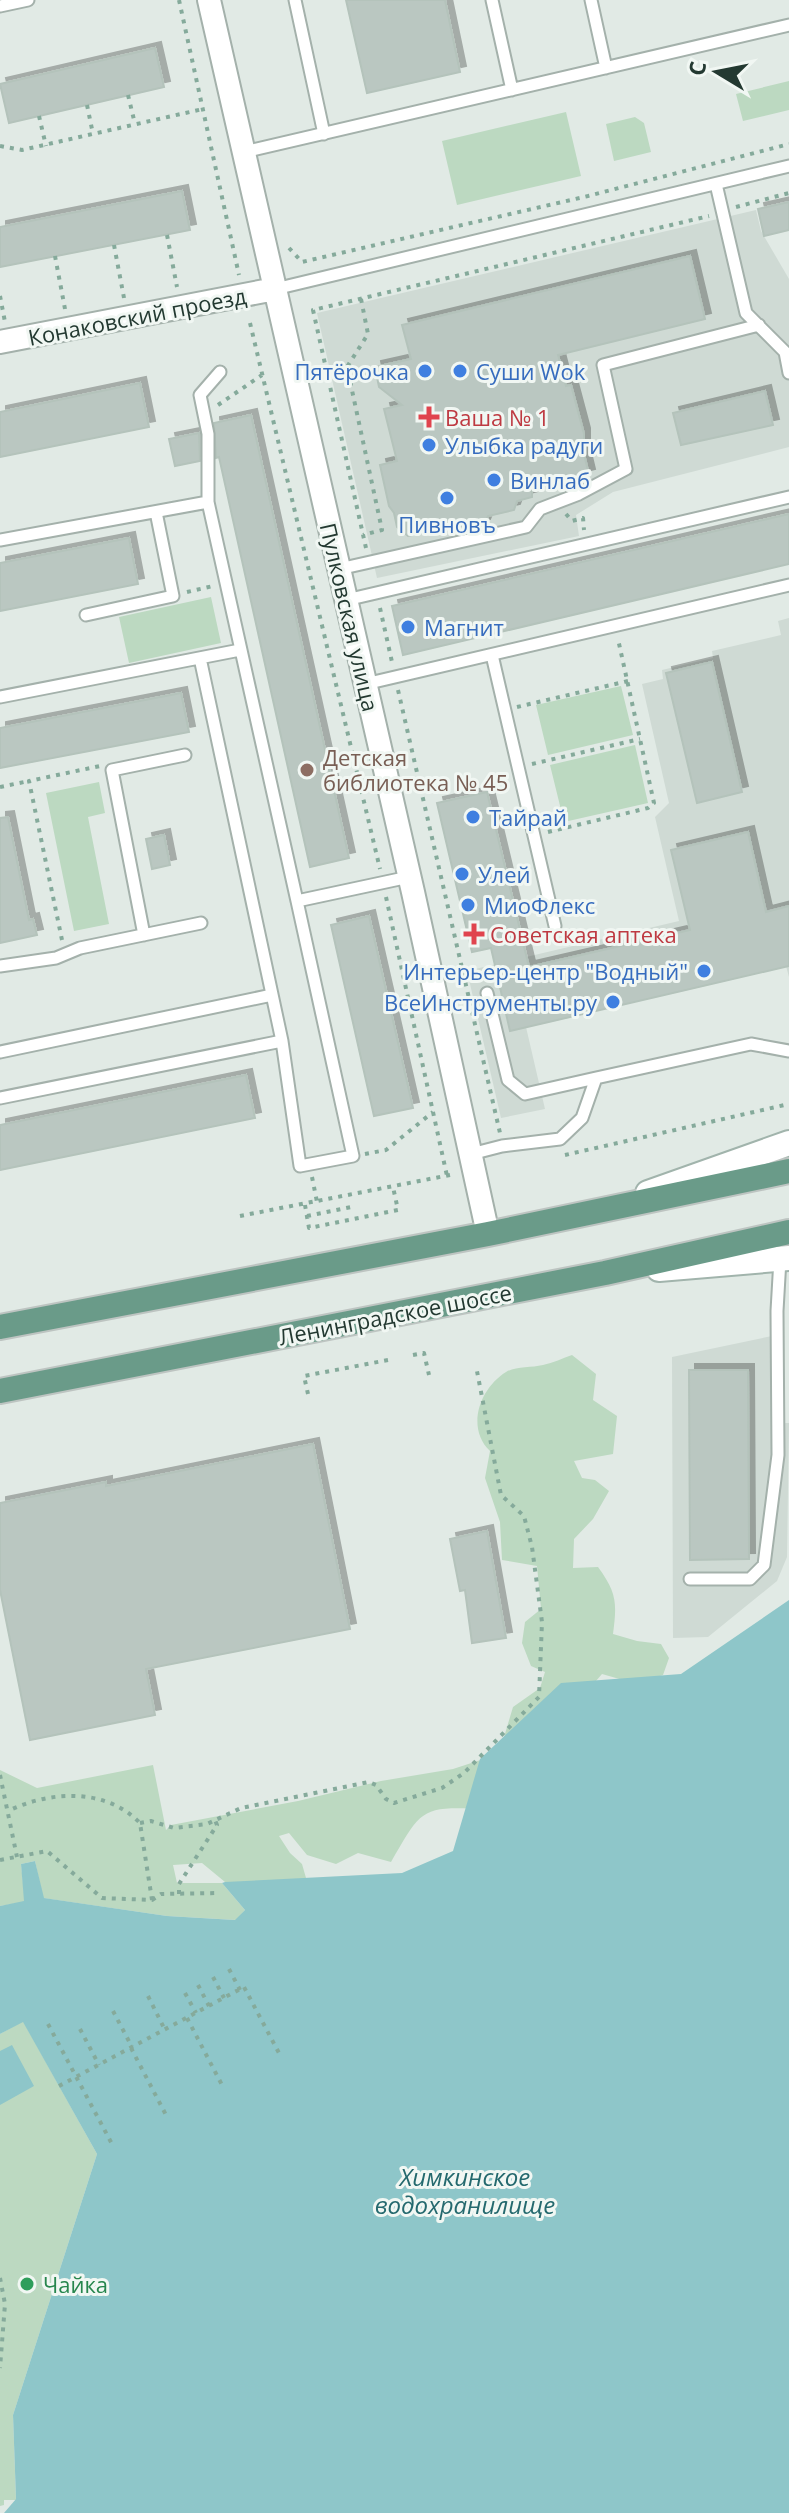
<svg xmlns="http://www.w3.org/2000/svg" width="789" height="2513" font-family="'Open Sans',sans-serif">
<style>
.built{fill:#cfdad4}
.green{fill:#bcd9c1}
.water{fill:#8ec6c9}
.building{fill:#bac7c1;stroke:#b4c3bb;stroke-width:2;filter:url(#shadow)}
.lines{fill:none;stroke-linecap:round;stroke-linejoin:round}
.service-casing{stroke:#a4b1ab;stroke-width:15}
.minor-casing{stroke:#a4b1ab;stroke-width:26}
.secondary-casing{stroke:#a1b4ac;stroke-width:28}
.primary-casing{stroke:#bdc4c1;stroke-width:28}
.path{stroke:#85aa9b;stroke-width:4;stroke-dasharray:4 6;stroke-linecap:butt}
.service{stroke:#fff;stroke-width:11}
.minor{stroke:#fff;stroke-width:22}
.secondary{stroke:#fff;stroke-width:24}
.primary{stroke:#6a9b89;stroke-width:24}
.shop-dot{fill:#3f7fe0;stroke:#f1f7f3;stroke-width:3}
.health-dot{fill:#e0444e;stroke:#f1f7f3;stroke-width:3}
.education-dot{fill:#8d6e63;stroke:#f1f7f3;stroke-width:3}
.leisure-dot{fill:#2e9e5b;stroke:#f1f7f3;stroke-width:3}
.labels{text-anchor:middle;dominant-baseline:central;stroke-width:6;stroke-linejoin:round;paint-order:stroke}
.street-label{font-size:22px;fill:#233931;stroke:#f1f7f3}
.shop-label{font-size:22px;fill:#366cbe;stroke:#f1f7f3;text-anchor:start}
.health-label{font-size:22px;fill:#be3a42;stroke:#f1f7f3;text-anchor:start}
.education-label{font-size:22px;fill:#785e54;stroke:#f1f7f3;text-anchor:start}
.leisure-label{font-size:22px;fill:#27864d;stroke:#f1f7f3;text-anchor:start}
.water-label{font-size:24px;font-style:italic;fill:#24696e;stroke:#f1f7f3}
</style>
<defs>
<filter id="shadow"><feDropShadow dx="6" dy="-6" stdDeviation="0" flood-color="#0004"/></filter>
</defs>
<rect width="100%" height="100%" fill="#e1eae5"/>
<path class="built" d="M756,210L761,231L789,279V447L613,492L576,515L579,536L377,578L317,313Z
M789,618V977L786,966L526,1027L545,1109L501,1118L467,971L679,921L655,817L669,803L642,684L663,679L662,670L713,658L712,651L781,635L778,621Z
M772,1336L771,1423H789L787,1557L777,1581L708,1637L673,1638L672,1357Z"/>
<path class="green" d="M789,81V110L743,121L736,94Z
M566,112L581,176L457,205L442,141Z
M635,117L644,123L651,152L614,161L606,124Z
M211,597L221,643L129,663L119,617Z
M621,686L633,735L548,755L536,705Z
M635,745L648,803L564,822L550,765Z
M99,782L105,813L88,817L109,924L74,931L46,793Z
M572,1355L596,1374L593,1400L617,1416L613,1454L574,1461L582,1478L595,1480L609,1491L593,1519L574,1539L573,1568L598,1567C617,1593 617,1603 613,1634L637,1641L661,1644L669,1658L663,1675L637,1684L602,1674L485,1809C421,1806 422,1808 391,1862L358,1853L336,1864L307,1855L289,1833L279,1836L290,1853L302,1864L308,1885L254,1886L225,1882L202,1863L173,1865L177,1883H222L245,1910L236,1920L167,1916L43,1898L35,1861L21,1864L25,1902L0,1906V1770L37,1788L153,1765L166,1830L171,1825L298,1801L381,1781L453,1769L499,1754L513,1707L540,1688L545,1672L531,1666L522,1643L525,1622L541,1609L537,1566L502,1560L500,1522L485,1478L490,1451C466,1428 479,1389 506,1372C516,1366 531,1368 543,1365C553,1363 563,1358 572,1355Z
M23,2021L97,2154L13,2415L16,2500H4V2505L0,2506V2034Z"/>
<path class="water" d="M789,1600V2513H4L16,2499L13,2415L97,2154L23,2022L0,2034V1906L24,1901L21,1864L35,1861L44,1898L167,1916L235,1920L245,1910L222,1883L225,1882L402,1873L453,1851L480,1759L561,1683L681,1674Z
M12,2045L34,2086L0,2105V2051Z"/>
<path class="building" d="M346,0H445L460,72L367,93Z
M155,48L164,87L9,123L0,84Z
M182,191L190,230L0,267V227Z
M789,202V230L764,236L758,209Z
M690,256L705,319L558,355L566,386L571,385L584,434V454L589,475L532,489V497L517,501L514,510L488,516L484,525L451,526L408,536L397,527L394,513L389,506L380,465L397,461L384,409L402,405L379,387L375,367L411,359L402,325Z
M140,383L149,427L0,457V412Z
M765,391L773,425L681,445L673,413Z
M251,415L349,858L310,867L219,457L216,458L214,423Z
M199,433L200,461L175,466L169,439Z
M789,514V564L403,655L392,606Z
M129,538L138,584L0,611V563Z
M712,662L742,792L697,803L666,673Z
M181,693L189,732L0,768V728Z
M487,792L529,967L690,930L671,850L748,832L766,912L789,906V966L510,1031L491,948L472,952L437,803Z
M8,817L29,920L33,919L37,935L0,943V818Z
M164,835L170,865L152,869L146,839Z
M369,916L413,1108L374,1116L331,925Z
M246,1075L255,1118L0,1170V1125Z
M689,1370H748L749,1559L690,1560Z
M313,1444L350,1629L146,1669L155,1715L30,1740L0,1590V1503L106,1482V1486Z
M487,1531L506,1638L472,1643L465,1590L460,1591L450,1539Z"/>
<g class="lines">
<g class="service-casing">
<path id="service" d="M295,0L324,134
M492,0L512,90
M591,0L606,68
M0,6L28,0
M244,152L789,25
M716,184L746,313L785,352L789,373
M275,289L789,166
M208,502V434L200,395L220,372
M0,540L208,502L297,901L409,877
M339,569L526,527L540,509L579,494L626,469L603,365L759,325
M346,600L789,497
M86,615L173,596L156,512
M492,655L555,926
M200,658L282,1041L300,1166L353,1156L297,901
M365,684L789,585
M0,697L240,650
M144,935L112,770L185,755
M0,966L56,958L80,948L201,923
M487,993L508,1080L525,1094L596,1078
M0,1052L272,995
M0,1098L282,1041
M471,1154L502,1146L560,1139L582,1118L596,1078L751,1044L789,1051
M690,1579H750L764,1565L778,1455L777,1311L780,1259"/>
</g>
<g class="minor-casing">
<path id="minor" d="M209,0L413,892L488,1234
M0,342L275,289"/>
</g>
<g class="secondary-casing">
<path id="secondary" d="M648,1193L789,1143
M659,1269L789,1258"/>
</g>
<g class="primary-casing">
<path id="primary" d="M0,1327L488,1234L789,1171
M0,1391L605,1273L789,1232"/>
</g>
<path class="path" d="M179,0L239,275
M128,95L135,124
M87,105L93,134
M39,116L46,146
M0,146L22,150L203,109
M736,207L789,193
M167,235L177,287
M114,245L124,298
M289,248L302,262L588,196L789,144
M55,256L65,309
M0,296L5,322
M361,299L368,334L347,367L382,530L363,535
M250,323L380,869
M218,405L262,375
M566,514L572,521L583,518L584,530
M366,548L313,310L709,216
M187,592L213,586
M380,608L392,662
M398,690L500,1133
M517,707L628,681
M532,764L640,739
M328,765L354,759
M0,787L29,781
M548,832L648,808L654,803L618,639
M386,897L447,1176
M62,940L29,781L100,766
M365,1154L386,1150L433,1112
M565,1155L789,1104
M312,1177L317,1202
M305,1205L309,1228L398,1210L393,1187
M240,1216L450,1175
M307,1216L356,1206
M413,1355L424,1353L429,1375
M308,1394L304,1376L388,1360
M0,1775L17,1857
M140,1823L151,1821L174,1828L207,1824L241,1808L369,1782L376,1785L386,1799L394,1803L442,1788L464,1773L539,1697L542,1622L532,1547L524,1516L501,1495L476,1366
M0,1860L47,1851L102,1898L152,1900L140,1823C105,1787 49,1791 8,1811
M179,1894V1884L217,1825L215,1820
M152,1900L161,1894L220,1893
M229,1969L240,1990
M213,1977L224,1998
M198,1985L209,2006
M185,1993L196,2013
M148,1996L165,2030
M113,2011L132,2047
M187,2018L222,2085
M48,2024L112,2144
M80,2029L99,2065
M131,2048L166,2115
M59,2086L244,1987L280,2055
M0,2278L5,2304L0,2368"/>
<use href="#service" class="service"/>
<use href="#minor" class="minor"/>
<use href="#secondary" class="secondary"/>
<use href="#primary" class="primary"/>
</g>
<g class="shop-dot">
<circle cx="425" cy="371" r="8"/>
<circle cx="460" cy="371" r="8"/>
<circle cx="429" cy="445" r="8"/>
<circle cx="494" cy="480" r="8"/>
<circle cx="447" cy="498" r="8"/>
<circle cx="408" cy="627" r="8"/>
<circle cx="473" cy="817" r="8"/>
<circle cx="462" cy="874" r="8"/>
<circle cx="468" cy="905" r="8"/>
<circle cx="704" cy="971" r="8"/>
<circle cx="613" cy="1002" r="8"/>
</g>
<g class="health-dot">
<path d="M425 405h8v8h8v8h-8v8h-8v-8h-8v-8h8z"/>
<path d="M470 922h8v8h8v8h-8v8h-8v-8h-8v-8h8z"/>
</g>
<circle class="education-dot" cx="307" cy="770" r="8"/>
<circle class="leisure-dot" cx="27" cy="2284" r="8"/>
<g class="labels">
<g class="street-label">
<text transform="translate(137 316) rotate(-11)">Конаковский проезд</text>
<text transform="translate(350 617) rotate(77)">Пулковская улица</text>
<text transform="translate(395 1314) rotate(-11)">Ленинградское шоссе</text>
</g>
<g class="shop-label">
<text x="409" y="371" text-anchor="end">Пятёрочка</text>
<text x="476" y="371">Суши Wok</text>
<text x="445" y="445">Улыбка радуги</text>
<text x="510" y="480">Винлаб</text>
<text x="447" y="524" text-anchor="middle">Пивновъ</text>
<text x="424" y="627">Магнит</text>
<text x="489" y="817">Тайрай</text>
<text x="478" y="874">Улей</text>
<text x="484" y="905">МиоФлекс</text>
<text x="688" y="971" text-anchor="end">Интерьер-центр "Водный"</text>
<text x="597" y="1002" text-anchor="end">ВсеИнструменты.ру</text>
</g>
<g class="health-label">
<text x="445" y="417">Ваша № 1</text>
<text x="490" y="934">Советская аптека</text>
</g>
<g class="education-label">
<text x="323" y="757">Детская<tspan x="323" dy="25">библиотека № 45</tspan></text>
</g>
<g class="leisure-label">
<text x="43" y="2284">Чайка</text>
</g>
<g class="water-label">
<text x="465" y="2176">Химкинское<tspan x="465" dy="28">водохранилище</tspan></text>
</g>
</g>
<g transform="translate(717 72) rotate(280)" stroke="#f1f7f3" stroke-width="6" paint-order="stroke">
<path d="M0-6L14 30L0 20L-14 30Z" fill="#233931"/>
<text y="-12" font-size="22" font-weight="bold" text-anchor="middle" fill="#233931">С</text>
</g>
</svg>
